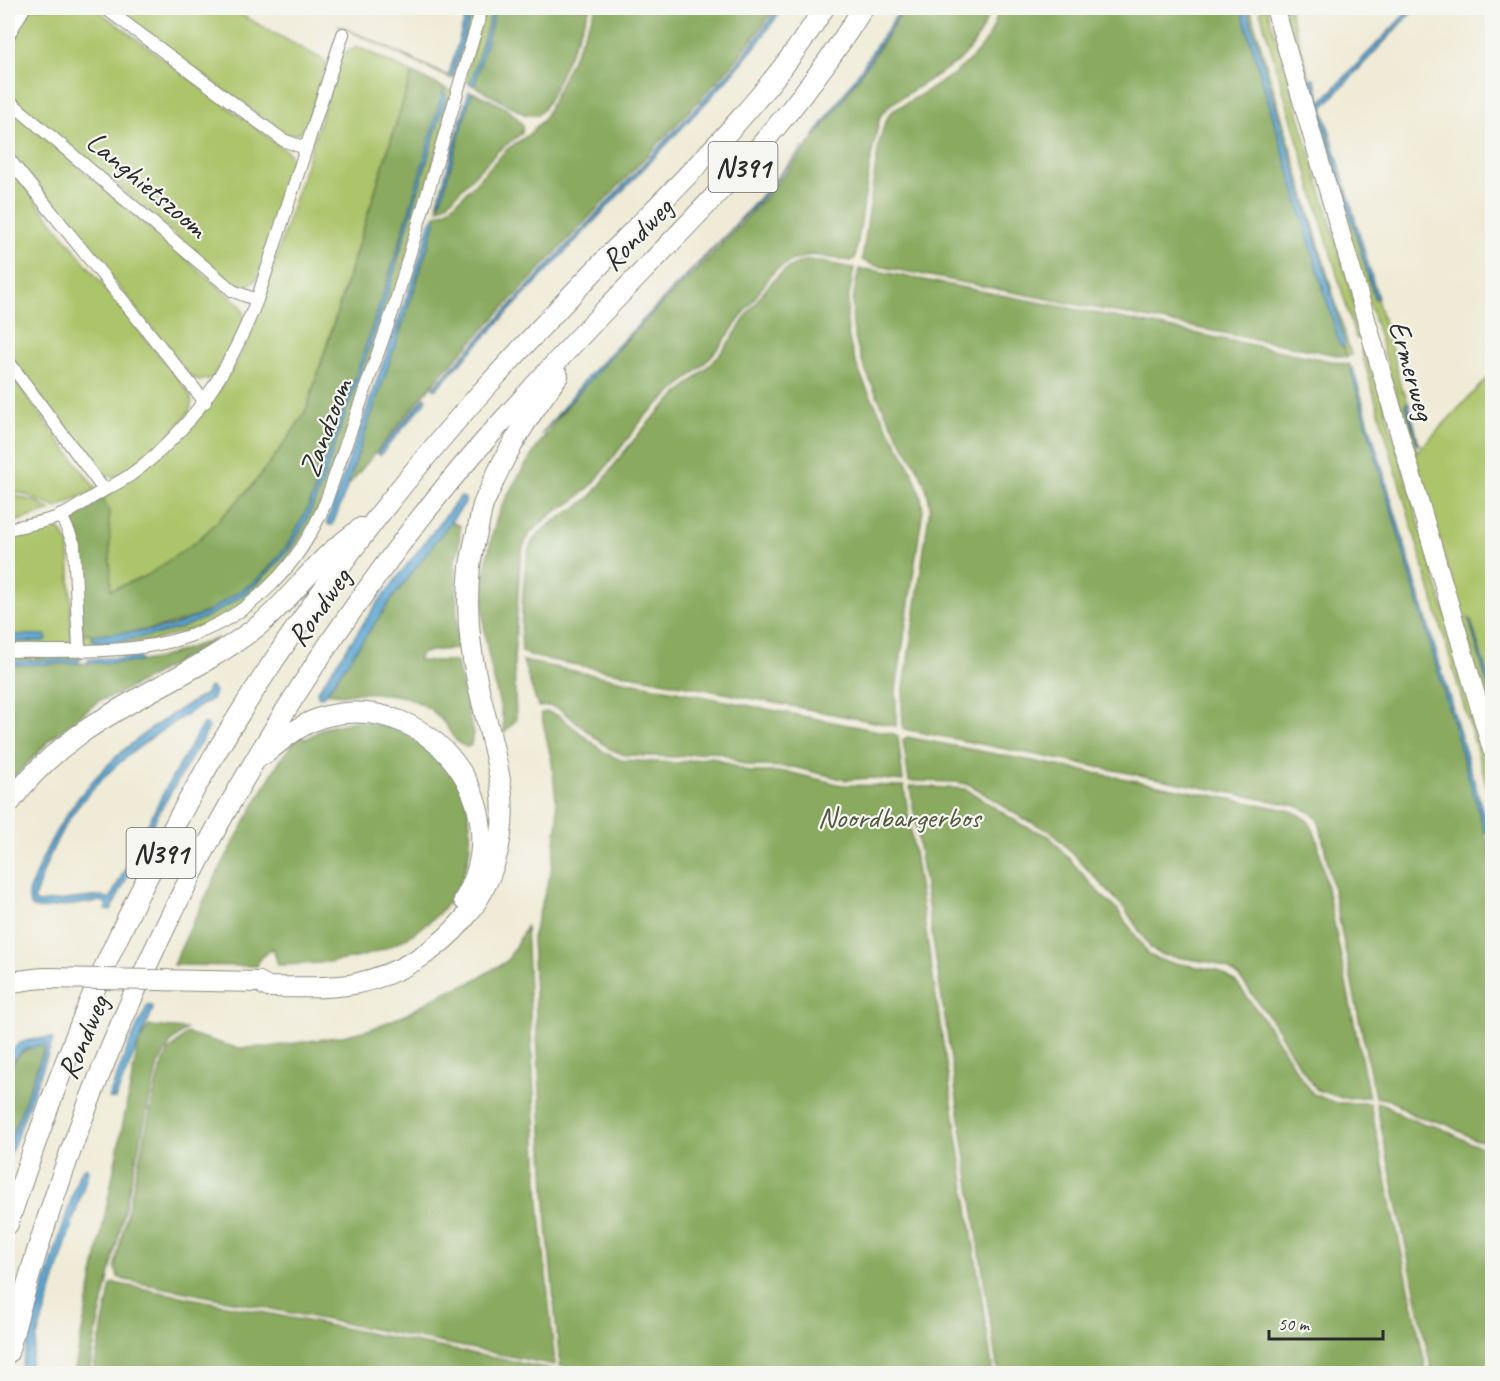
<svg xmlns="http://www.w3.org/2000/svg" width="1500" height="1381" font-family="Caveat,sans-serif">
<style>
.green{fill:#acc56a;stroke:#6c784a;stroke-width:1.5}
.forest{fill:#89aa5e;stroke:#5a6a44;stroke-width:1.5}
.water{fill:#5aa6d3;stroke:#42687f;stroke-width:1.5}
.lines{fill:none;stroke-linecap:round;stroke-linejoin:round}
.street-casing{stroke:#8d8b80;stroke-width:14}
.secondary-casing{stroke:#8d8b80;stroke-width:20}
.primary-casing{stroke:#8d8b80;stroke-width:22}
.street{stroke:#fff;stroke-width:12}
.secondary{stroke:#fff;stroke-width:18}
.primary{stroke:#fff;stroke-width:20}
.primary-bridge-casing{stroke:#8d8b80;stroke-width:22;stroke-linecap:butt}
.primary-bridge{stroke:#fff;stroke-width:20}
.labels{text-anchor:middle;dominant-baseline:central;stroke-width:4.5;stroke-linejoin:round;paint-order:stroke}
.shield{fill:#f6f6f2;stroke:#686867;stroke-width:1.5}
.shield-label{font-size:28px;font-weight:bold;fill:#2b2b2b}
.street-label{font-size:30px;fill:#2b2b2b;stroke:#f6f6f2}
.park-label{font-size:30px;fill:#52593e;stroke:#f6f6f2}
</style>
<rect width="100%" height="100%" fill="#f6f6f2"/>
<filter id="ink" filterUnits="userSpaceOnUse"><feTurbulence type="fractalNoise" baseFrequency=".0167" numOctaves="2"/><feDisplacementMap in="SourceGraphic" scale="12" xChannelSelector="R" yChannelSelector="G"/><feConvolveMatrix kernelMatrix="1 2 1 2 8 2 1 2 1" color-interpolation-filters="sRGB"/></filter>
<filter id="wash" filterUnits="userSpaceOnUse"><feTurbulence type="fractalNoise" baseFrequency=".008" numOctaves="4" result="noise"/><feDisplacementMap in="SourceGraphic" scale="24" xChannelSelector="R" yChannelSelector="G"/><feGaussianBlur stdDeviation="1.35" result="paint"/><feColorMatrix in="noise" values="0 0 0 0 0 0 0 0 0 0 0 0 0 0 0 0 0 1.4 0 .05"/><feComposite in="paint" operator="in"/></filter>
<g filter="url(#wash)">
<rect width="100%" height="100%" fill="#efebd6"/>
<path class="green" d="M31,8H95L288,152L293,162V170L260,274L254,282L243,287L232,283L8,93V46Z
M113,8H229L327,62L307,124L298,134L285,135Z
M473,8H478L459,75L451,79L338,25L444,74L452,76Z
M486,8H493L470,84L465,80Z
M1247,8H1250L1351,355L1347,357L1333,299Z
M1259,8H1267L1364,336L1356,339Z
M1283,8H1289L1374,298L1377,299L1398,372L1397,373L1402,392L1404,391L1408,403L1405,405L1417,443L1415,445L1417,452L1492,373V691L1471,621L1470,619L1469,620L1492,702V721Z
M358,47L412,73L306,410C269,472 212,538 149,575C137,581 123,585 110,590L109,511L103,498L192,425L206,408L233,368L245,346L261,306L341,54Z
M445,88L454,92L396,289L316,515L279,572L243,604L205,625L152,641L88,646L83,639L82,634L91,633L92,640L94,641C110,643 127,639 144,636C221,623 285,574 315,501L388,293L446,98V93L443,92Z
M8,107L241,306L245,317L235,339L212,378L199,381L189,375L8,148Z
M8,166L190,394C192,400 192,406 189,412C176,432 135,467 114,477L102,476L96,470L8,353Z
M1361,350H1366L1369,353L1492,774V803Z
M8,371L96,489L57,508L24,494L8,491Z
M8,494L37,502L51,510L8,524Z
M43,525L60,530L69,544L72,639L65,646L8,648V642L44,641L47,639L45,635H8V535Z
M81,653V659L8,661V655Z"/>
<path class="forest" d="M496,8H590L551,96L543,110L537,115H526L474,86Z
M596,8H776L733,64L436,380L346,488L414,291L436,220L435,216L447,210L462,197L507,149L527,136L544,119Z
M905,8H990L984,26L973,45L959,61L891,104L880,116L872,153L855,258L851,261L811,255L791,261L774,271L721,345L702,366L645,416L593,484L574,501L553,513L530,533L523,547L520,562L514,661L516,720L504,733L503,719C497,691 489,663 485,635C480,599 486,553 497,518C504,499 516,480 527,463C583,371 669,302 741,224C804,157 856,85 905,8Z
M1000,8H1241L1340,345L1344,347L1347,357L873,265L862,260L879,143L885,122L891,112C927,90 969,72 990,34C994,26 997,16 1000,8Z
M412,73L445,88C414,198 381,307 342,414C322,469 308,530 265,572C218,618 158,633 94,635L92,638L91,633L82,634L80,542L71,527L74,513L103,498L109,511L111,590L148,575L201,538L253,485L292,433L306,410L321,365Z
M472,92C488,98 515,110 523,126L522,133L498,151L448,203L438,209Z
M810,260L854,268C851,286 846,305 847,323C849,362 873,401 891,433C906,459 919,480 923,509L896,691V726L535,657L522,652C520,633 523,560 531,544C543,522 573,514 591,496C600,487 607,475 615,464C626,449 638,435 650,421C671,398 697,379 719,355C745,326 768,265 810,260Z
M859,269L872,270L1110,316L1350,365L1492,857V1142L1476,1140L1446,1124L1413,1115L1390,1100L1375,1097L1320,825C1315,812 1305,809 1293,805L903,729L902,702L930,507C926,474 911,460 896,432C881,405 856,356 853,325C851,306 855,288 859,269Z
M450,521L460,526L459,549L455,559L458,648L431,651L420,654L419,661H451L457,663L473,733L471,745L467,747C454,743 452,733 445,724C436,712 425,704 411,699C400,694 367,692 354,693C343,695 337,696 327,692L355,649Z
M219,638L152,676L114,696L100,700L52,738L8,784V665L139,662L159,658Z
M523,661L894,734L898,737L903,781L871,778L846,780L793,767L752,766L740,763L724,754L709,751L677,757L625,755L610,749L561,710L550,706L538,707Z
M548,712L559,716L607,754L621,760L676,763L712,757L749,772H788L842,785L904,786L993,1373L596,1374L560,1366L547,1226L532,938L551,872L558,820L552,762L541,713Z
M355,721C376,724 398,727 416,739C434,751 456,772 464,793C466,799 466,806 468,811C476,853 463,895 429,922C383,960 335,964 278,965L273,948L260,958L257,966L173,965C200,906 229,849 261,793C273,773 283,750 301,737L306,739L324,728Z
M907,737L1288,810C1307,815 1313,825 1318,843L1369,1097L1342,1098L1317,1090L1295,1059L1273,1022L1240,978L1228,969L1215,963L1162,955L1151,949L1125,909L1052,832L1022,818L971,785L956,782L909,781L903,740Z
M910,786L966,789L1022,825L1049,836L1101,895L1117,909L1149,955L1163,961L1217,970L1235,981L1265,1021L1292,1064L1313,1094L1336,1103H1370L1427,1373H998Z
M526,927L539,1203L555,1365L125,1280L118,1277L115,1266L158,1077L168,1052L187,1033L237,1048L269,1047L343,1036L371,1029L407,1014L443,993L470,983L507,961Z
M149,1026L186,1029L171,1042L158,1064L96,1333L89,1373H74L139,1042Z
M46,1044L8,1147L9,1070C20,1049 25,1049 46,1044Z
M1376,1102C1389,1104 1394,1112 1405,1117C1416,1123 1429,1124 1440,1128C1458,1135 1473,1148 1492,1148V1373H1432Z
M114,1283L556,1370V1373H93L111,1285Z"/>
<path class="water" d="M468,8H473L453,76L449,74Z
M493,8H496L474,86L470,84Z
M779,8H783L758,43L730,77L435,390L433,388L736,65Z
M901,8C900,19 826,126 813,137L853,81Z
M1241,8H1247L1333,299L1345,344L1344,347L1340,345Z
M1411,8H1416L1325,105L1323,109L1378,298L1375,299L1310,79L1314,78L1321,102Z
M469,91L472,92L442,197L437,205Z
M443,92L446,93V98C426,162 409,226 389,290C374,336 358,382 341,428C327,468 316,513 289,549C257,592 208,624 154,635C135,638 111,645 92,640L94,635L148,631L173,626L206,613L253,583L267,571L290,542L310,504L352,387L399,248Z
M804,147L755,206L628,337L541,435L588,376L728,233Z
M435,217L436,220C414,290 391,360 366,430C355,461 346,495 332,525H329L327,522L415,273L431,221Z
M1353,369L1474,781L1488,830L1487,833H1485L1351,371Z
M425,397L427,400L380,455L378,454V452Z
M1406,403H1409L1419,445L1417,443Z
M460,497L465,498V503L388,604L324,696L319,697L317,692L376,605Z
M1469,619L1471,621L1492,691V702Z
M8,635H45L47,639L44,641L8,642Z
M139,657L141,660L139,662L88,663V659Z
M79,659V663L8,665V661Z
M211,687L215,691L213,698C158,731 98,770 64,827C51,849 42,874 34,899L37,903L102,896L110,899L165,790L203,724H207L209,728L158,814L111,910H106V903L102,901L39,909L32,907C24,897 34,880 38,869C71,787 131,736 206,694L208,688Z
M148,1005L152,1006L153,1009L115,1099H111L109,1097L130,1042Z
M52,1038L53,1040L8,1160V1147L46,1045C24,1047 15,1051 8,1073C7,1041 24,1039 52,1038Z
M84,1168H87L88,1172L37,1337L28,1373H20L33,1323L79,1174Z"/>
</g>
<g filter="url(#ink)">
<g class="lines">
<g class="street-casing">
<path id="street" d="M105,8L283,140L305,148
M8,36L24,8
M8,100L233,291L257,300
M8,158L205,402
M8,361L104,490
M61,515L74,544L79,649
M8,529C25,525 45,522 61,516C75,510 88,499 101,492C110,487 120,482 129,476C192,431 229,371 257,300L343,34
M8,651C64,650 132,655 186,637C252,616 300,565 326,501L394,307L482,8"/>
</g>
<g class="secondary-casing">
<path id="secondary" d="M1275,8L1492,750"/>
</g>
<g class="primary-casing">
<path id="primary" d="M265,754C284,738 303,722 327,716C431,691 520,807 464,900
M8,805C74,712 172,692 258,626C286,604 306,574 332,551C341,543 351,536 361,528
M8,982C22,982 35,977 49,978
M259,982L268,987C296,987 325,989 354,984C444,965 510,890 502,795C498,756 485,719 477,680C469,644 466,604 470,567C471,557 474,546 476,536C479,526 480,515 483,505C486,497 491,489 494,480C512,441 532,412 558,376
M8,1224C39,1130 72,1037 114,946C206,746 332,561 478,396C528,341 579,286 631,233C700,163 772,92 824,8
M8,1353C72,1107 177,873 318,660C366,589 417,518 474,453C517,404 561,356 606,309C699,213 792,123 863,8"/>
</g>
<use href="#street" class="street"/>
<use href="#secondary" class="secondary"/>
<use href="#primary" class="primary"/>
<g class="primary-bridge-casing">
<path id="primary-bridge" d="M49,978L259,982"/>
</g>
<use href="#primary-bridge" class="primary-bridge"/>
</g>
</g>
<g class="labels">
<g class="shield">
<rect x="708.5" y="142" width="69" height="50" rx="4.5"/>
<rect x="126.5" y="828" width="69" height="50" rx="4.5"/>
</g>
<g class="shield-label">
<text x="743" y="167">N391</text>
<text x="161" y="853">N391</text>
</g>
<g class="street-label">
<text transform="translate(147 184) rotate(40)">Langhietszoom</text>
<text transform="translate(637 234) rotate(-46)">Rondweg</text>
<text transform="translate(1412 370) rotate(74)">Ermerweg</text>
<text transform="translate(325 428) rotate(-70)">Zandzoom</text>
<text transform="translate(319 607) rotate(-55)">Rondweg</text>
<text transform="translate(83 1037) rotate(-67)">Rondweg</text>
</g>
<g class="park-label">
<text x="899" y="817">Noordbargerbos</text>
</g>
</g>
<rect width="1500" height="1381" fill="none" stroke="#f6f6f2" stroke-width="30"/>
<path d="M1269 1330v9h114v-9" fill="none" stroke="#2b2b2b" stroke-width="3"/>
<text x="1278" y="1330" font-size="18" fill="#2b2b2b" stroke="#f6f6f2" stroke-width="4.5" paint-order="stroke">50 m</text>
</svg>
